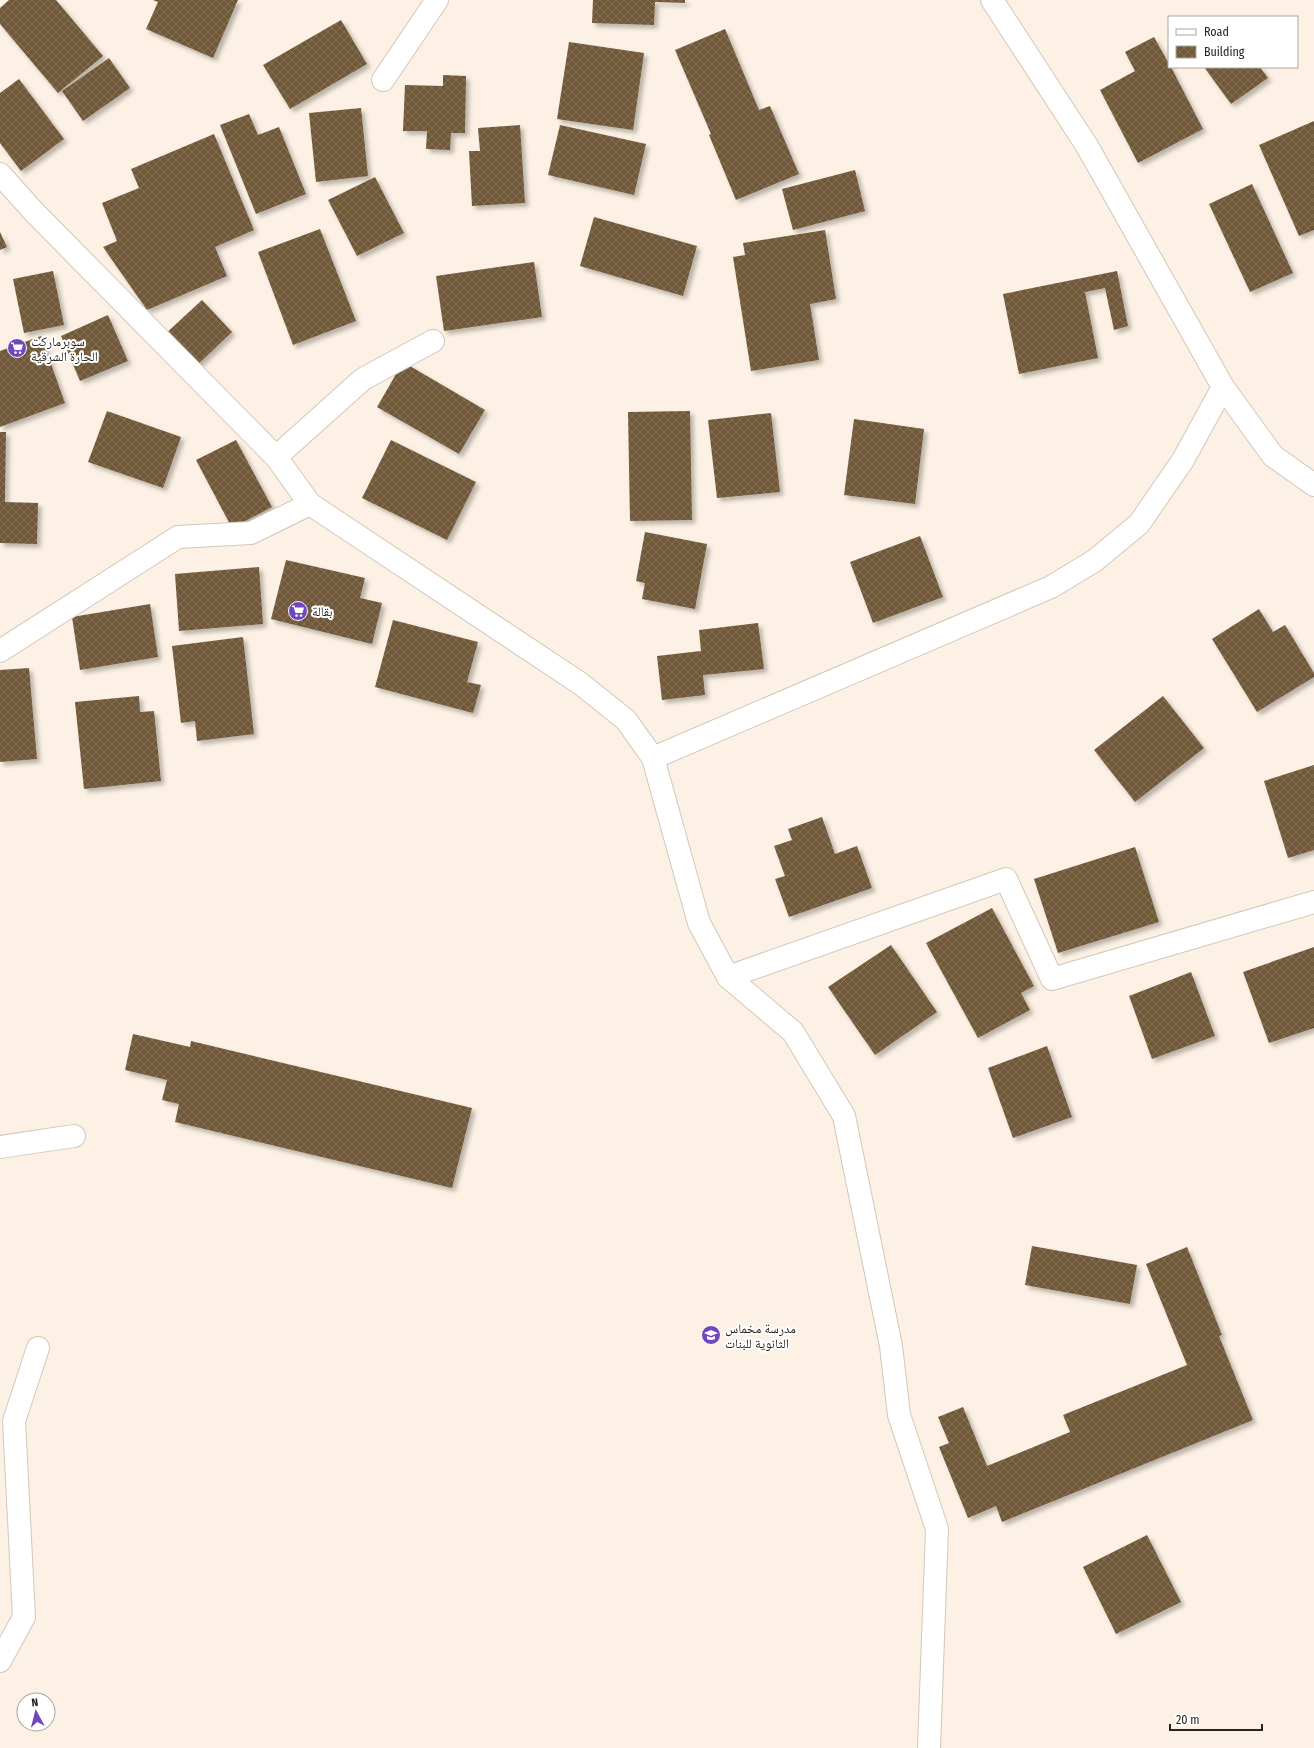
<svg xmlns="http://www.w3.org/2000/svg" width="1314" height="1748" font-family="'Fira Sans Condensed','Noto Naskh Arabic',sans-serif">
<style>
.building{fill:url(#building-cross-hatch);filter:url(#shadow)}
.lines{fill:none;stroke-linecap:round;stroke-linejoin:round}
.minor-casing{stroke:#d2c7ba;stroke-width:24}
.minor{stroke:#fff;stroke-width:22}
.labels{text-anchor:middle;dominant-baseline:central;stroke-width:4;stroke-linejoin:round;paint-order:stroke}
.poi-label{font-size:13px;fill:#27231e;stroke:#fff;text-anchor:start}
</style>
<defs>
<pattern id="building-cross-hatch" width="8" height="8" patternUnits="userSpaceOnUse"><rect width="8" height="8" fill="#715839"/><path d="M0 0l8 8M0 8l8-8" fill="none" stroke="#84715a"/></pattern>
<filter id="shadow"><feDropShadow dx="3.5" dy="3.5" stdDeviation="2" flood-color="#0004"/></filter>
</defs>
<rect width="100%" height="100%" fill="#fcf1e4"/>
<path class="building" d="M9,0H56L103,56L58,93L0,24V8Z
M153,0H238L213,58L146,29L158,2Z
M593,0H685V3L655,2L654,25L592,23Z
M341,20L367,64L290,109L263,65Z
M725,29L759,110L770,106L799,174L736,200L709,135L711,134L675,50Z
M1154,37L1169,64V67H1171L1203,129L1138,163L1100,90L1135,71L1125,52Z
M569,42L644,53L633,130L557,119Z
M109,58L130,88L83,121L62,91Z
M1204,67H1260L1268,78L1231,104Z
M443,75L466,76L465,133H451L450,150L426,149L427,131H403L405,85L443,86Z
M19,79L64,139L21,171L0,143V93Z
M361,108L368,176L316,182L309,113Z
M249,114L258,135L279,127L306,194L256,214L220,125Z
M1314,121V230L1299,236L1259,145Z
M520,125L525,203L472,206L469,151H480L478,128Z
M560,125L646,144L634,195L548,175Z
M214,134L254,230L215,247L227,276L147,310L103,247L117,241L102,203L139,188L131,169Z
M855,170L865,211L793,230L782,189Z
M375,177L404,233L357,256L328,200Z
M1252,184L1293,273L1250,292L1209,204Z
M594,217L697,246L683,296L580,266Z
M320,229L356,321L293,345L258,252Z
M825,230L836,299L810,304L819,360L751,371L733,257L745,255L743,243Z
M0,232L7,247L0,250Z
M534,262L542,317L444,331L436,276Z
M53,271L64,325L24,333L13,279Z
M1117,271L1128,326L1114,330L1105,288L1085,292L1098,358L1019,374L1003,294Z
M202,300L232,332L192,370L162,337Z
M108,315L128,361L80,381L61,336Z
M41,336L65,403L0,427V351Z
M403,362L485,410L459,454L377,407Z
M107,411L181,437L163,488L88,462Z
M690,411L692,520L630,521L628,412Z
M771,413L780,492L717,498L708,420Z
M854,419L924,429L915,504L844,495Z
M0,432H6L5,502L38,503L37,544L0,543Z
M236,440L272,507L232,528L196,460Z
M391,440L476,482L447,540L362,498Z
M645,532L707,544L695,609L642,599L645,583L636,581Z
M920,536L943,597L873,623L850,562Z
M286,560L365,578L360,598L382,603L372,644L271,619Z
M259,567L263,624L179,631L175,574Z
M150,604L158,657L80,670L72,617Z
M1259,609L1273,632L1285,625L1314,673V677L1257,712L1212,639Z
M393,620L478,642L467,682L481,685L473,713L375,687Z
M758,623L764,669L703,675L705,695L662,700L657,656L701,651L699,630Z
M243,637L254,734L197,741L195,721L181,723L172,646Z
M29,668L37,759L0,762V670Z
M139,696L140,712L154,711L161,781L84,789L75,702Z
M1163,696L1204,748L1135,802L1094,750Z
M1314,765V850L1288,858L1264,781Z
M822,817L835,854L857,846L872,888L789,917L775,879L785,876L774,846L792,840L788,829Z
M1135,847L1159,922L1058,953L1034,879Z
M992,908L1034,986L1021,993L1030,1010L978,1038L926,943Z
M891,945L937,1012L875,1055L828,987Z
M1314,947V1028L1269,1043L1243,972Z
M1191,972L1215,1036L1152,1059L1129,996Z
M133,1034L190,1047L191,1041L472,1108L452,1188L175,1122L179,1104L162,1100L167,1080L125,1070Z
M1047,1046L1072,1117L1013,1138L988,1068Z
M1032,1246L1137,1265L1130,1304L1025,1285Z
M1187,1247L1222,1335L1219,1336L1253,1420L1002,1522L996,1506L968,1518L939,1447L949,1443L938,1417L963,1407L987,1466L1070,1432L1063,1415L1187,1365L1146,1264Z
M1147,1535L1181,1602L1116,1634L1083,1567Z"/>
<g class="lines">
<g class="minor-casing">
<path id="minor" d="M992,0L1087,146L1223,387L1273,456L1314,485
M383,80L437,0
M0,174L35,213L276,457L310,504L581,684L626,720L653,758L699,923L728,977L793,1032L844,1116L891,1346L899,1415L937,1529L929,1748
M276,457L363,379L433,341
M0,651L178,537L251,533L310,504
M653,758L1051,587L1094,561L1139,524L1183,460L1223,387
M728,977L1006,879L1052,979L1314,902
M0,1147L74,1136
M0,1661L24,1617L14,1421L38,1348"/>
</g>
<use href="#minor" class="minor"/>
</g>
<defs>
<g id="supermarket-disc" transform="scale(1)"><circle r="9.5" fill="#7047bf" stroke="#fff"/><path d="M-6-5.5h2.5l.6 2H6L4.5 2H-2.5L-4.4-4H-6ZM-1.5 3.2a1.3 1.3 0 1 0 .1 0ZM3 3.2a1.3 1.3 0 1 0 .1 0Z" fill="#fff"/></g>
<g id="school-disc" transform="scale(1)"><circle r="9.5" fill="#7047bf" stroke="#fff"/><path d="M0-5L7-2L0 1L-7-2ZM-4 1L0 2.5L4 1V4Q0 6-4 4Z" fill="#fff"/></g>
</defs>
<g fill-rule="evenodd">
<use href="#supermarket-disc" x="17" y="348"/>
<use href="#supermarket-disc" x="298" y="611"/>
<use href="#school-disc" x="711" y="1335"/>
</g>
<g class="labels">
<g class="poi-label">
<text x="31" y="341">سوبرماركت<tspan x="31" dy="15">الحارة الشرقية</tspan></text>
<text x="312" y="611">بقالة</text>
<text x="725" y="1328">مدرسة مخماس<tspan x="725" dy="15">الثانوية للبنات</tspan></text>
</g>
</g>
<rect x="1168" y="16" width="130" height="52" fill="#ffffff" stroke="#a9a7a5"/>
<rect x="1176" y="29" width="20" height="6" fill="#ffffff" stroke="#a9a7a5"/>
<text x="1204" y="36" font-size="12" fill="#27231e">Road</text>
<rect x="1176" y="46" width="20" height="12" fill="url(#building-cross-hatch)" stroke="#a9a7a5"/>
<text x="1204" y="56" font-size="12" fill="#27231e">Building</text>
<g transform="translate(36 1712) rotate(353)"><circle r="19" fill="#ffffff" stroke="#a9a7a5"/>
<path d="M0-3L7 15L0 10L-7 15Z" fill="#7047bf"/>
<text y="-6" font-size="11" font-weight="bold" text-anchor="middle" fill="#27231e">N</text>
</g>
<path d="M1170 1724v6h92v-6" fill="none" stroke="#27231e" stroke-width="2"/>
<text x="1176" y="1724" font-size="12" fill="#27231e" stroke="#ffffff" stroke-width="3" paint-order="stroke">20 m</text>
</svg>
